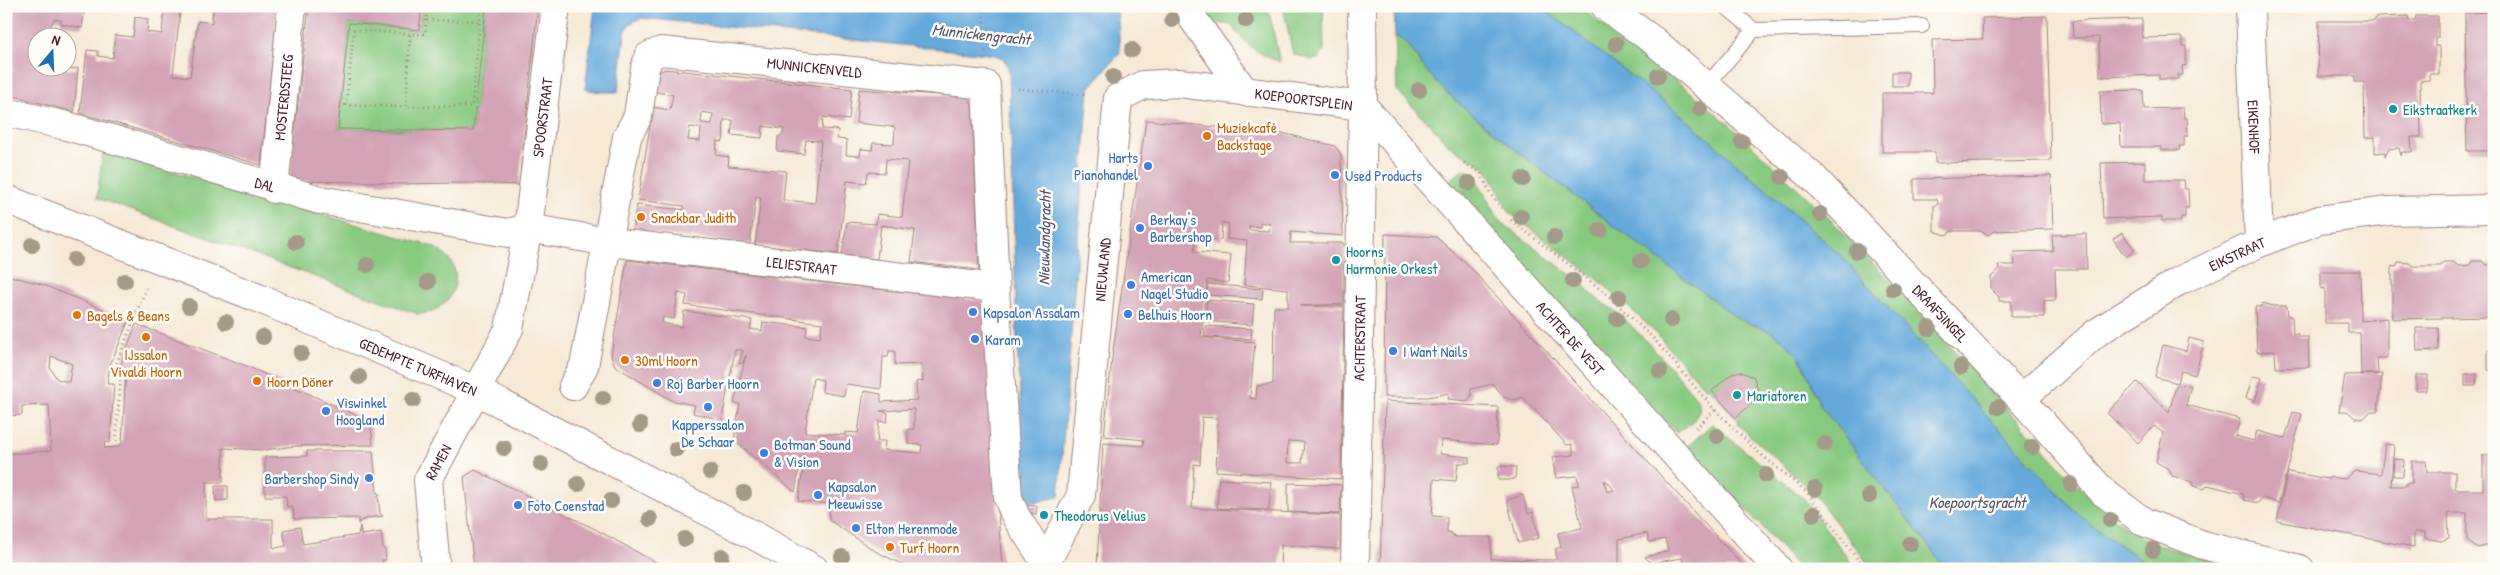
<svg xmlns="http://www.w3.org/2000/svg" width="2500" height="575" font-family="'Patrick Hand',sans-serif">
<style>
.green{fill:#88c980;stroke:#697456}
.water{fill:#65a9db;stroke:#586483}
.building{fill:#d2a2b5;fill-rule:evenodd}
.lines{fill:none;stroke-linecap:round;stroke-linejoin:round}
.service-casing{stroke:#a08480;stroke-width:16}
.minor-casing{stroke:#a08480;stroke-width:30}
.tertiary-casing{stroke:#a08480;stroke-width:30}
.path{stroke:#a08480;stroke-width:3;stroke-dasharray:1 4;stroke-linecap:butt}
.service{stroke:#fff;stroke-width:14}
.minor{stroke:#fff;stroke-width:28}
.tertiary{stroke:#fff;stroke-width:28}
.tree{fill:#a49a88}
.culture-dot{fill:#0f9aa8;stroke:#fdfcf7;stroke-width:2}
.food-dot{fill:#e8710a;stroke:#fdfcf7;stroke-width:2}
.shop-dot{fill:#3f7fe0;stroke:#fdfcf7;stroke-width:2}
.labels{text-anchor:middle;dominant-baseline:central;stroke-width:5;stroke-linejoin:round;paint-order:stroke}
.street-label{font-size:15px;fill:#4a1f2b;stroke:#fdfcf7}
.culture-label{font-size:15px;fill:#0d838f;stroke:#fdfcf7;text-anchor:start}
.food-label{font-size:15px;fill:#c56008;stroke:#fdfcf7;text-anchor:start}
.shop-label{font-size:15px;fill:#366cbe;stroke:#fdfcf7;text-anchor:start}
.water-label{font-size:16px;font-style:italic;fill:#555671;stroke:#fdfcf7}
</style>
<rect width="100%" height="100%" fill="#fdfcf7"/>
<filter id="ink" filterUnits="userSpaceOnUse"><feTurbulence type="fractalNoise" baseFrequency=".02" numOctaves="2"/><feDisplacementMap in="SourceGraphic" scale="10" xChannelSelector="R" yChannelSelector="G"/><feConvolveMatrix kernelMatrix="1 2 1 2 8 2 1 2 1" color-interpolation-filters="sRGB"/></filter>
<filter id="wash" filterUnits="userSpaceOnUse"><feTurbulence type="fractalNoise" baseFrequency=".0096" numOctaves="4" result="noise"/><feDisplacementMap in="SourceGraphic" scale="20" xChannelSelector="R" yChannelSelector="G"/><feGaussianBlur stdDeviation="1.12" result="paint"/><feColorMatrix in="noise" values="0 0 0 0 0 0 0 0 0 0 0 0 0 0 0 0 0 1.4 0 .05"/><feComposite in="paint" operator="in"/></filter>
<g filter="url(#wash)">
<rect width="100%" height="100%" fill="#f6e9d6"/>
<path class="green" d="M422,6H486L473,131L338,129L349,23L419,30Z
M1210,6C1230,6 1248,13 1268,8L1280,62C1258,54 1244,44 1231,25L1220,23L1217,26L1205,10Z
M1283,6H1323L1324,51L1319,59L1313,60L1293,54Z
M1540,6H1578L1687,89L1731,126L1826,215L1894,285L2074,482L2110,516L2139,536L2168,548L2243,569H2155L2095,528L2070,506L1837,252L1679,113Z
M1395,36C1410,42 1413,54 1423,66C1433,79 1444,91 1456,101C1547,178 1644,247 1738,319L1767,330L1783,340L1799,357L1805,367L1819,403L1946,569H1872L1811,490L1737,424L1739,421L1736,418L1709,387L1706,389L1650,327L1622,301L1596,278L1510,213L1489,173L1483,166L1450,146L1397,90Z
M103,151L434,247C439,251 446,255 450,260C466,284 445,314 418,314L97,198Z
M1463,170L1468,171L1476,179L1500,221L1584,285C1594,300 1609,305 1622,317C1649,342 1674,371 1697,399C1706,415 1688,425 1676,433L1450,185L1449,181Z
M1712,424L1803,498L1856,569H1800L1688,446Z"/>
<path class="water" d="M595,6H940L987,11L993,10L994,6H1117L1120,53L1089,88L1059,497L1036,502L1026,500L1017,343L1009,71C1007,59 999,55 988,54L642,18L629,24L625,33L618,92H599L585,89Z
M1394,6H1540L1679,113L1837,252L2070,506L2095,528L2155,569H1946L1819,403L1805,367L1799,357L1783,340L1767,330L1738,319C1644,247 1547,178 1456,101C1444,91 1433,79 1423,66C1413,54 1410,42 1395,36Z"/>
<g id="blocks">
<path class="building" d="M6,6H85L82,28L61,24V20L54,19L45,38H38V68H67V70L78,68L74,112L6,94Z
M213,6H278L261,165L80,113L87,50L98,51V56L113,58L115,35L133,37L135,17L148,19L147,32L162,34L164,10L180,12L173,75L190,77L198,21L212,23Z
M309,6H422L419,30L349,23L338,129L473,131L486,6H538L519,185L469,183L395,184L375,182L289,181Z
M2494,12V151H2467L2465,13Z
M2047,16L2051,161L1935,163V152H1882V93H1933L1932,40L1983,39L1982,18Z
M2408,16L2409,20H2415L2416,16H2438V38H2435V46H2439V74H2429V80L2420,81L2421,137H2411L2412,152H2402L2401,156L2399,148L2388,149L2385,156V152L2375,153V137L2365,138L2364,82H2355V76H2318L2319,21H2375V17Z
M2142,19V38L2182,37V46H2186V65L2182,66L2183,75H2178V79H2159V75L2100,77L2099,37L2073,38L2072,21Z
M665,69L852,89L849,120L823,117L822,129L838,130L837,139L847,140L846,155L860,156L861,149L872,150L873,143L894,144L895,127L856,123L859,89L967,97L972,104L979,270L911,262L915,230L881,225L877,259L842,255L847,222L876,224L877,214L902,217L908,161L886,159L885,173L868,172L866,183L847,181L838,254L755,245L761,197H756L750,244L632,231L637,205L684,210V206L638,200L653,107L670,110L673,95L656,92L659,72ZM702,112L713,114L712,124L701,123ZM724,120H733L731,135L762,138L763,126L784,129L783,134L778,137L777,151L804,154L806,140L821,141L815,203L783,200L786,171L728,166L729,157L716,155L717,141L723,142ZM690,127L701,128L700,141L688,140Z
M1892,72H1908V86H1892Z
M2143,90L2144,109L2183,108L2184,118H2187L2188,136H2184V146H2179L2180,150H2161V147H2121L2120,123L2101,124L2100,91Z
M1146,120L1286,134L1335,146L1341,154L1343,236L1291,232L1290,243H1344V304L1300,306H1344L1341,479L1216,471L1218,418L1202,417L1200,465L1194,464L1192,508L1340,515V549L1281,545L1280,569L1097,568L1103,443L1143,446L1144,440L1104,436L1112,358ZM1260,222L1270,224L1269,231L1249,230V226L1260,227ZM1222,223L1229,224L1227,239L1247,241L1244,285L1288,289V307H1274L1273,384L1257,386L1256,399L1250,398L1255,342L1201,337L1207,280L1228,283L1231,255L1194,252L1196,237L1221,240ZM1288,441L1304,442L1302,463H1287Z
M2145,162V180H2184L2185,189H2188L2189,208H2185V217H2181V221H2162V217L2103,219L2101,163Z
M2051,176L2053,229L1994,231L1988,235L1982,231H1952L1946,235L1934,231V205H1938L1937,199H1914V179Z
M2122,233L2135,250L2126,257L2113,239Z
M1385,234L1436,237L1467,264L1746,569H1684L1682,558L1651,563L1645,557L1668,551L1665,539L1649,542L1647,533L1619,539V569H1380L1385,401L1498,407L1497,445L1441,440L1440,454L1470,457L1469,463H1458L1456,481L1434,479L1432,516L1447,517V532H1450L1455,537H1491V559L1556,560V548H1561L1558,533L1582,528L1572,486L1579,485L1577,476L1556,478L1552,457L1574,455L1572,444L1567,445L1523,397L1514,400L1504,397L1493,384L1471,389V397L1467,401L1448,399L1449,393L1428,397H1384ZM1604,481H1607L1614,490L1607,492Z
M2086,234L2087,269H2055L2056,300L2044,301V317H2011V301H1999V297L1991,289V277L1999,270L1998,265H2015L2014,252L2053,251L2052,235Z
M627,260L983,301L1002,569H912L875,551L829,520L830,504L798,501L805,456L801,457L795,492L734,440L740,404L734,403L746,355L742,364L739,363L743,350H735L720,430L712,426L714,418L693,413L695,405L673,401L615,366L611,356ZM678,293L687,295L685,305L822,323L820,338L806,336L807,327L763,322L762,331L750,329L752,320L684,311L682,327L662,323L663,317L674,319ZM889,351H895V365L922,364L923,381L916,382L917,400L881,402V394L864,391L858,433L845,432V435L805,432L813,378L823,380L822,392L844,396L846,384L881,389L883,357H888ZM914,409V429H908V444L922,445L921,453L884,450L885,441H877L879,421L887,422L888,413L880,411Z
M2472,261H2482L2486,265H2494V317L2392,319V266L2396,267L2398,262L2409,263L2413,266H2441L2443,262H2454L2458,266L2470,265Z
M2321,271H2360L2361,321L2387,318V358H2377L2378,374H2361L2360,333H2348V323H2325V288L2321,289Z
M6,275L41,284L129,320L110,365L107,384H114L110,443L105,442L104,448L117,447L122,444L126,370L120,367L136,324L244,365L365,419L371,427L373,445L295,446L265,450L223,448V482H206V519H273V547L276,548L286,546L283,530L300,527L303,544L358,535L360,526L361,535L381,532L383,549H385V553L386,560H382L383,569H6V454L51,451L49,405L22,406V415L6,416ZM51,356L72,364L69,382L57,379L50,368Z
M1208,284L1263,289L1262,299L1207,295Z
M1207,300L1254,304L1252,325L1205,321Z
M2263,303L2273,306H2287L2288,316H2292L2293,334H2298V337H2308L2309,367L2276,368L2275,351L2257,352L2255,307H2260Z
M1205,326L1252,329L1251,339L1204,337Z
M2416,328H2438L2439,350L2417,351Z
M2189,338L2204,342L2195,375L2181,371L2178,383L2155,377L2163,345L2186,351Z
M2488,350H2494V370H2488Z
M1739,371L1754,377L1758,391L1754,401L1736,418L1712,391L1730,375Z
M2382,374L2378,411H2371L2364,418H2355L2347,411H2339L2345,375Z
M2465,374H2477L2476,386H2465Z
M2416,375H2428L2427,391H2416Z
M2253,376L2262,378L2255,401L2246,398Z
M2137,382L2169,412L2176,386L2191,385L2186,405L2240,419L2235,436L2254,441L2257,431L2285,438L2293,412L2302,414L2279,503L2262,498L2258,503L2244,500L2243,494L2208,485L2204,489L2193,486L2192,482L2172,476L2169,469L2156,462L2163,433L2154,426L2138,443L2107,413Z
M2385,444L2394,445L2391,486H2406V483H2412V461H2426L2427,472H2455V488L2458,490H2483V455H2494V543L2478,548L2467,540V513H2448L2449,538L2441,541L2425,538V532H2414V547L2277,521L2288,472L2329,479L2330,477L2345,479L2355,471L2381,474Z
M307,451H373L377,493L381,495H378L380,514L383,516L367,518V519L360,521L358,524V518L294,519L293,507H287L286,496H265V457L307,456Z
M2394,459L2404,460L2403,476H2393Z
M1498,466L1516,467L1515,478L1510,480H1498Z
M475,470L595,529L668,569H474L464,477Z
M1219,479L1271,482L1269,510L1217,508Z
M1288,483L1341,485L1340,514L1288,512Z
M215,486H228V500L216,501Z
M1523,495L1528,514L1533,512L1539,538L1518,543L1507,500Z
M1028,505L1037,506L1036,514L1027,513Z"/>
</g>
</g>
<g filter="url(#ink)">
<use href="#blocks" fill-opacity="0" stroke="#a08480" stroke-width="1"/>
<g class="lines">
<g class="service-casing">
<path id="service" d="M1725,6L1754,30L1922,26
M1706,86L1754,30"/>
</g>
<g class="minor-casing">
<g id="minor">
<path d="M1184,6L1245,92"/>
<path id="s1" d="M2250,9L2259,243"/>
<path id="s2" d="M1363,106L1778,569"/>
<path id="s3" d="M6,112L67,126L320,200L508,233L528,228L609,242L995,288"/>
<path id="s4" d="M274,189L292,6"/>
<path id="s5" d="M573,386L584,366L627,137L638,116L645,68L649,56L661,51L986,85L995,288L1008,498L1016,517L1046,563"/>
<path id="s6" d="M2021,399L2096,333L2179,281L2259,243L2319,220L2389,211L2494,209"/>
<path id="s7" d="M436,569L428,480L509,329L528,228L556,6"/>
<path id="s8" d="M1046,569V563L1081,495L1118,98L1143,85L1179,83L1363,106"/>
<path id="s9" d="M1355,569L1363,106L1362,6"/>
</g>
</g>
<g class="tertiary-casing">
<g id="tertiary">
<path id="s10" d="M1605,6L1654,41L1815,179L2021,399L2103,492L2144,522L2203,545L2300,569"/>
<path id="s11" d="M6,199L258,298L477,391L759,538L814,569"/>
</g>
</g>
<path class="path" d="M428,6L426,20L480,21
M983,6L985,54
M426,20L425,34H410L406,107L472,106L481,6
M1018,89L1087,95
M406,107L346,105L354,30L410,34
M1464,163L1481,173L1491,195L1504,211
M1511,220L1603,291L1654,339L1715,410L1758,452L1807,492L1865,569
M1696,428L1715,410
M116,441L121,375L113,373L146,288"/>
<use href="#service" class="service"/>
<use href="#minor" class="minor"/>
<use href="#tertiary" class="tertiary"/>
</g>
<g class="tree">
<circle cx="1172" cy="20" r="8"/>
<circle cx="1246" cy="20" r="8"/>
<circle cx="1616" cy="44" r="8"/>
<circle cx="1132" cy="50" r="8"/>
<circle cx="1658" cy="76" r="8"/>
<circle cx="1113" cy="77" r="8"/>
<circle cx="1419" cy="90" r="8"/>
<circle cx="1700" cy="109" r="8"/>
<circle cx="1742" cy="142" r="8"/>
<circle cx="1782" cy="177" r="8"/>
<circle cx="1523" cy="179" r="8"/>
<circle cx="1469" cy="183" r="8"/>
<circle cx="1820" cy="214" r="8"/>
<circle cx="1521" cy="217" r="8"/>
<circle cx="1600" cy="230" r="8"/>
<circle cx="1554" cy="237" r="8"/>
<circle cx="296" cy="242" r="8"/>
<circle cx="32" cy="245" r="8"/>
<circle cx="1857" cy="251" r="8"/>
<circle cx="74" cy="260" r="8"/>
<circle cx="1641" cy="261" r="8"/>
<circle cx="367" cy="265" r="8"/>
<circle cx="125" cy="281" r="8"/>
<circle cx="1573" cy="281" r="8"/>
<circle cx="428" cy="282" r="8"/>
<circle cx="1893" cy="289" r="8"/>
<circle cx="1619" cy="297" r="8"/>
<circle cx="189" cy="306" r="8"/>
<circle cx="1617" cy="319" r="8"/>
<circle cx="1671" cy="320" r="8"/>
<circle cx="226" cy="322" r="8"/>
<circle cx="1929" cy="328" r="8"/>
<circle cx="263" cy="337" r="8"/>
<circle cx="301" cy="353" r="8"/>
<circle cx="1961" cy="367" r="8"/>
<circle cx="1660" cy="371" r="8"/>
<circle cx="359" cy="377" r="8"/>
<circle cx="603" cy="398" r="8"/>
<circle cx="413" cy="400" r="8"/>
<circle cx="1998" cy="407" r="8"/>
<circle cx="640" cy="425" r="8"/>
<circle cx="1717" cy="436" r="8"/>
<circle cx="1825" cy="444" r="8"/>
<circle cx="2032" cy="447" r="8"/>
<circle cx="504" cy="448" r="8"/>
<circle cx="676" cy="449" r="8"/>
<circle cx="541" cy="464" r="8"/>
<circle cx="710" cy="472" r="8"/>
<circle cx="1766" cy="475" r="8"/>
<circle cx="578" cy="484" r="8"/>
<circle cx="2071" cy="484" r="8"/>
<circle cx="1815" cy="489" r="8"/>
<circle cx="744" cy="493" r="8"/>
<circle cx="1869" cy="496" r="8"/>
<circle cx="611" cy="501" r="8"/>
<circle cx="1814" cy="514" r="8"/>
<circle cx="650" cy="519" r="8"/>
<circle cx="2110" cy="520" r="8"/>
<circle cx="685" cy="539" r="8"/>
<circle cx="1910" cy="544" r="8"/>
<circle cx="2153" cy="550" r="8"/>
<circle cx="722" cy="556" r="8"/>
<circle cx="842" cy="557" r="8"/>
</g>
</g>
<g class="culture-dot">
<circle cx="2393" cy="109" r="5"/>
<circle cx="1336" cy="260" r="5"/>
<circle cx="1737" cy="395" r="5"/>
<circle cx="1044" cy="515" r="5"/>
</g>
<g class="food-dot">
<circle cx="1207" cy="136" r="5"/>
<circle cx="641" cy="217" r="5"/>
<circle cx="77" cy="315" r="5"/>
<circle cx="146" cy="337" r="5"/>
<circle cx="625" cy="360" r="5"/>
<circle cx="257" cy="381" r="5"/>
<circle cx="890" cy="547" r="5"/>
</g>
<g class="shop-dot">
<circle cx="1148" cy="166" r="5"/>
<circle cx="1335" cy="175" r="5"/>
<circle cx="1140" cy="228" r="5"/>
<circle cx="1131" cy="285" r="5"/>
<circle cx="973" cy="312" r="5"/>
<circle cx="1128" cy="314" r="5"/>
<circle cx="975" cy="339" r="5"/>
<circle cx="1393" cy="351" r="5"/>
<circle cx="657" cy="383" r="5"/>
<circle cx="708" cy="407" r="5"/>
<circle cx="326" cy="411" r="5"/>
<circle cx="764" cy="453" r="5"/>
<circle cx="369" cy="478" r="5"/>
<circle cx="818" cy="495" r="5"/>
<circle cx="518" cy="505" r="5"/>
<circle cx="856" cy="528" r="5"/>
</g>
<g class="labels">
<g class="street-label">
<text stroke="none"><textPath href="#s5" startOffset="508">MUNNICKENVELD</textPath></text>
<text stroke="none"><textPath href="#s4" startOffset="92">MOSTERDSTEEG</textPath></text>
<text stroke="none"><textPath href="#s8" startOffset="671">KOEPOORTSPLEIN</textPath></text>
<text stroke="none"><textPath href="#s7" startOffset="475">SPOORSTRAAT</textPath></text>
<text stroke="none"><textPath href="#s1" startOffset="118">EIKENHOF</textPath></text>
<text stroke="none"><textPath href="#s3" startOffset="269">DAL</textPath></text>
<text stroke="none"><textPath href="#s6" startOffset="262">EIKSTRAAT</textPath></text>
<text stroke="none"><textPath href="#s3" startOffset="814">LELIESTRAAT</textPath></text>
<text stroke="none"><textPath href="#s8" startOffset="309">NIEUWLAND</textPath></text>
<text stroke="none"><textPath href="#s10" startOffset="456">DRAAFSINGEL</textPath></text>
<text stroke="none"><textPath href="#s9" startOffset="231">ACHTERSTRAAT</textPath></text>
<text stroke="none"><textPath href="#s2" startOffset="311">ACHTER DE VEST</textPath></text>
<text stroke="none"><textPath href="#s11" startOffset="445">GEDEMPTE TURFHAVEN</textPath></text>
<text stroke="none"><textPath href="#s7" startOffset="110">RAMEN</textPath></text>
</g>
<g class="culture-label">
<text x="2403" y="109">Eikstraatkerk</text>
<text x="1346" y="251">Hoorns<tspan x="1346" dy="17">Harmonie Orkest</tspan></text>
<text x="1747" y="395">Mariatoren</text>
<text x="1054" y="515">Theodorus Velius</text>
</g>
<g class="food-label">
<text x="1217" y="127">Muziekcafé<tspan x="1217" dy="17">Backstage</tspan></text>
<text x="651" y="217">Snackbar Judith</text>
<text x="87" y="315">Bagels &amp; Beans</text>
<text x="146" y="354" text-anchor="middle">IJssalon<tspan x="146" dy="17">Vivaldi Hoorn</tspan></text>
<text x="635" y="360">30ml Hoorn</text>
<text x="267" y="381">Hoorn Döner</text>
<text x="900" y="547">Turf Hoorn</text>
</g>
<g class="shop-label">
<text x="1138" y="157" text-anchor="end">Harts<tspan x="1138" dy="17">Pianohandel</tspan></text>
<text x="1345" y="175">Used Products</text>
<text x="1150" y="219">Berkay's<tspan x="1150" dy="17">Barbershop</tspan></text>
<text x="1141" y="276">American<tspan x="1141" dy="17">Nagel Studio</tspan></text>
<text x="983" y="312">Kapsalon Assalam</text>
<text x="1138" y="314">Belhuis Hoorn</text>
<text x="985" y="339">Karam</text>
<text x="1403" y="351">I Want Nails</text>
<text x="667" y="383">Roj Barber Hoorn</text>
<text x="336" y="402">Viswinkel<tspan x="336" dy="17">Hoogland</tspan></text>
<text x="708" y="424" text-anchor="middle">Kapperssalon<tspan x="708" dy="17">De Schaar</tspan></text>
<text x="774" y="444">Botman Sound<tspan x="774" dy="17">&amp; Vision</tspan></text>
<text x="359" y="478" text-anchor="end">Barbershop Sindy</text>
<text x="828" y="486">Kapsalon<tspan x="828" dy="17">Meeuwisse</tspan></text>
<text x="528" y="505">Foto Coenstad</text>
<text x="866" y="528">Elton Herenmode</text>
</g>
<g class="water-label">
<text transform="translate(981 34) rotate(6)">Munnickengracht</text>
<text transform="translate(1044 238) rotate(-89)">Nieuwlandgracht</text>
<text x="1977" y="502">Koepoortsgracht</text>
</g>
</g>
<rect width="2500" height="575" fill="none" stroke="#fdfcf7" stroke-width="25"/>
<g transform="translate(52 52) rotate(19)"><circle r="24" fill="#fdfcf7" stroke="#b5a4a5"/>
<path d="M0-4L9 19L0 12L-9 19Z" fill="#1f6fb2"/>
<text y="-8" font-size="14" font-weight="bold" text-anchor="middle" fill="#4a1f2b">N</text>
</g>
</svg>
